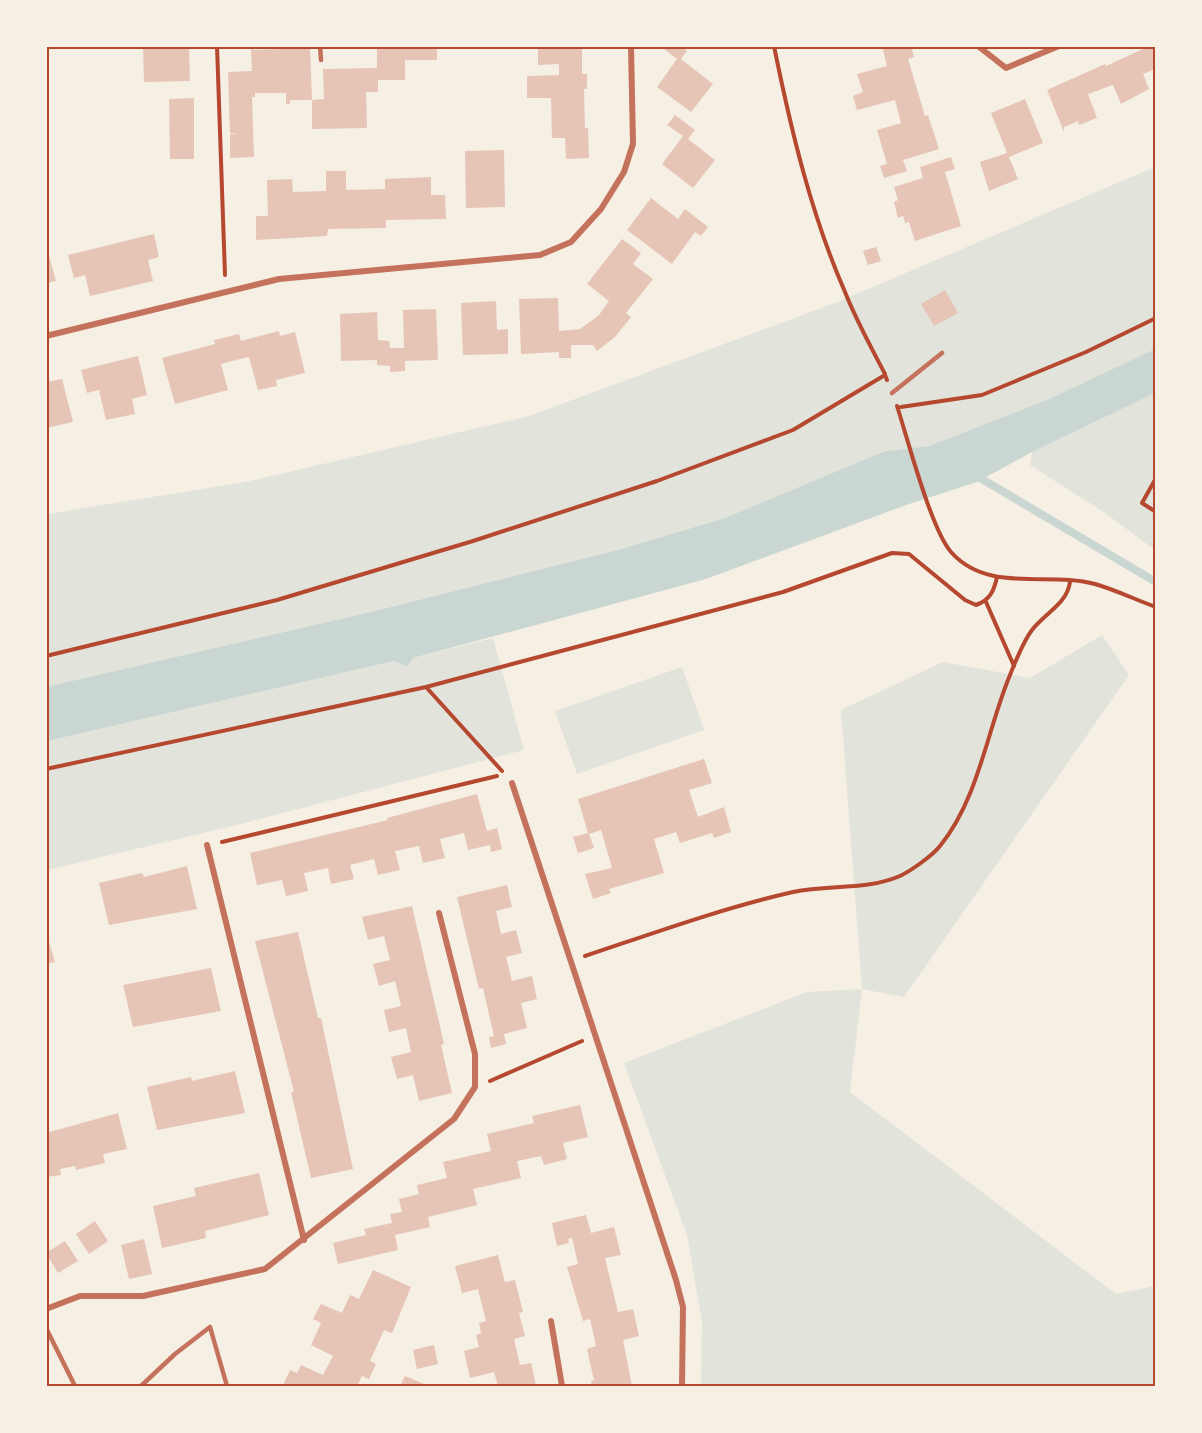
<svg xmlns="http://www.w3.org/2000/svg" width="1202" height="1433" font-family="'Space Grotesk',sans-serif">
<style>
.green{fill:#e2e4dc}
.water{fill:#c9d6d2}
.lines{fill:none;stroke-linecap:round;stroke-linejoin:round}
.stream{stroke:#c9d6d2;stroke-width:8}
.building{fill:#e6c5b7}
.path{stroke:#b5482f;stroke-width:4}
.service{stroke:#c5725c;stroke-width:4.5}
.minor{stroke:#c5725c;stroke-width:6}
.neatline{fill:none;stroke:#b5482f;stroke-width:2}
</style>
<rect width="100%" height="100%" fill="#f6efe4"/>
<path class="green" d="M1155,167V349L1049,399L929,446L885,451L725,518L618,550L379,610L47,687V514L245,482L529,416L835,303Z
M1155,393V550L1105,513L1030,465L1032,452Z
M1102,635L1129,675L904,997L862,989L850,1092L1116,1294L1155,1286V1386H701L702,1322L687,1235L624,1063L807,992L862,989L841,710L943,662L1030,678Z
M493,638L524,750L233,826L47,870L46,741L394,661L407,667L413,658Z
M682,667L704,730L577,774L555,711Z"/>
<path class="water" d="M1155,349V393L1032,452L977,482L909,504L706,579L413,658L407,667L394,661L47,741L46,687L379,610L618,550L725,518L885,451L929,446L1049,399Z"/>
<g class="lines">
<path class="stream" d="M975,475L1156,582"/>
</g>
<path class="building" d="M143,46H189L190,81L144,82Z
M377,46H437V60H405V80H378V92H366L367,128L312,129V100L324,99L323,69L377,68Z
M538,46H582V74H587V89H584L585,128H588L589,158L566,159L565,138H552L551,98H527V76L559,75V64L538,65Z
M660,46H682L687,51L681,59L713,84L691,112L657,87L677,59Z
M882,46H911L914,57L908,59L925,116L928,115L939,149L903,160L907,171L884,178L880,166L887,164L877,130L901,123L895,100L857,110L853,96L863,92L857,74L887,66Z
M1155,46V69L1143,74L1149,89L1121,104L1113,85L1088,94L1097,118L1079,125L1078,121L1064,127V132L1047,90L1105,64L1106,66L1145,48Z
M253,47V50L310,48L312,100H290V104H286V93H255V97H252L254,157L230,158V134H239L230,133L228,72L252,71L251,48Z
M194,98V159H170L169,99Z
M1025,99L1043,143L1009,157L1018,179L989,191L980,162L1007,153L991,113Z
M675,115L695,130L688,139L715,160L693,188L662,164L683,136L667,125Z
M504,150L505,207L466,208L465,151Z
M951,157L955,169L945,172L961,226L915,241L909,222L905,223L903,216L898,218L894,202L898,200L894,187L923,178L920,167Z
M326,171H346V190L385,189V179L431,177V195H445L446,219L386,220V228L328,229L327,236L256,240V216H268L267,180L292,179L293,192L326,191Z
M651,198L678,219L685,209L708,227L701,236L695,232L672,264L627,230Z
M154,234L159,257L148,260L153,281L90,296L85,275L74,278L68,255Z
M622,239L641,253L633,264L653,279L626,313L631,317L615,337L597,351L593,345H571V358H559V352L521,354L519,299L558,298L559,331L580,329L599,315L609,301L587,284Z
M46,245L56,281L46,283Z
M876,247L881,261L868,265L863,251Z
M945,290L958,313L934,326L921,304Z
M496,301L497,330L508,329V354L463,355L461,303Z
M436,309L438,360L405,361V371L390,372V366L377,365V360L341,361L340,314L377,312L378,340L389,341L390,348H404L403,310Z
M279,331L280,336L295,332L305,373L276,380L277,386L258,390L249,357L232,361L221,364L228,390L175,404L162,358L215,344L214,340L239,334L241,341Z
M138,356L147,395L132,399L135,414L106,420L99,390L87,393L81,370Z
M62,379L73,422L46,428V382Z
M704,759L712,783L689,790L698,817L724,807L731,832L714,838L712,833L680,843L676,832L654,839L664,873L609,889L611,893L593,899L585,874L612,868L601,830L589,834L594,848L578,853L573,837L588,833L578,799Z
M477,794L487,831L497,828L502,849L491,852L490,845L468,850L464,833L440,839L445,858L423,863L419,846L395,851L400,870L378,875L374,859L350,865L354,879L331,884L328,868L304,873L308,891L286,896L282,880L257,885L250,853L388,820L387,818Z
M187,866L197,909L109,925L99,883L142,873L144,877Z
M507,885L512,907L496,911L501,934L516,930L522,953L506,957L512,981L532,976L537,999L521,1003L527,1028L504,1034L506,1044L491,1048L489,1037L494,1036L483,988L479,989L457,897Z
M412,906L444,1044L441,1045L452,1093L419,1101L413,1075L397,1079L391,1057L411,1052L406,1028L389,1032L384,1010L401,1006L395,981L379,986L373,964L390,960L384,936L368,940L362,917Z
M46,932L55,962L46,964Z
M298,932L318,1018H321L353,1169L311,1178L291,1092H294L255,941Z
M211,968L221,1011L133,1027L123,985Z
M235,1071L245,1113L157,1130L147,1087L191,1077L192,1081Z
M580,1105L588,1137L563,1143L567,1159L544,1165L541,1156L517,1161L521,1178L473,1189L477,1205L428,1217L430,1227L395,1235L398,1250L338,1264L333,1243L366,1235L364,1229L392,1223L390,1214L402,1212L399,1199L419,1194L417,1185L447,1178L443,1162L491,1151L487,1134L534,1123L532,1116Z
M118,1113L127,1149L103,1154L105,1163L76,1170L75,1166L60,1169L61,1175L46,1177V1133Z
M259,1173L269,1215L205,1231L206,1238L162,1248L153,1206L196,1196L194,1188Z
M586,1215L591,1233L614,1227L621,1255L605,1258L618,1312L633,1309L639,1336L623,1340L632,1386H592L591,1381L594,1380L587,1349L596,1346L590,1319L583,1321L567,1267L578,1264L572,1238L568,1239L569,1243L557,1246L552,1223Z
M95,1221L108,1241L89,1254L76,1234Z
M144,1239L152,1274L129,1279L121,1245Z
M65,1241L78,1261L58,1273L46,1253Z
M498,1255L505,1282L515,1280L523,1312L519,1313L525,1336L514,1339L520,1365L531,1363L536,1386H498L494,1372L470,1378L464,1351L479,1347L476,1335L481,1333L479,1323L486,1321L478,1289L462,1293L455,1266Z
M373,1270L411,1287L392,1333L384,1330L370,1361L376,1364L369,1379L362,1376L357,1386L283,1385L290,1370L297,1373L301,1365L323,1375L333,1356L311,1345L321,1323L313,1319L321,1304L342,1313L350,1295L359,1299Z
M434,1345L438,1364L417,1369L413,1350Z
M405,1376L429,1386H400Z"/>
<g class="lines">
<path class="path" d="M217,46L225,275
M774,46C791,130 811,214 845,292C856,320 871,347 885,374
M897,406C908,440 931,529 951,552C988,594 1049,571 1095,584C1116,590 1136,600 1156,607
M901,407L982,395L1086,352L1156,318
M1156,478L1142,503L1156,512
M986,602L1014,666
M46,656L277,600L473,541L657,481L793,430L885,375L887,380
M426,687L502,771
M46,769L426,687L783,592L892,553L909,554L965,600L976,605C990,600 994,591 997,577
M222,842L497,776
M585,956C654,933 723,908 793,892C830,884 864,891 900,876C912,870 932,856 940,846C979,798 987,730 1010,675C1016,660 1023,642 1032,630C1045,613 1067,604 1070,582
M490,1081L582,1041"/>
<path class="service" d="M320,46L321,60
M892,393L942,353
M46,1328L75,1386
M141,1386L175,1354L210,1327L227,1386"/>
<path class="minor" d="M978,46L1006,68L1059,46
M46,336L279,279L540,255L571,242L601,209L624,172L633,144L631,46
M512,783L676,1280L683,1307L682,1386
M207,845L304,1240
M46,1309L80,1296H143L265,1269L454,1119L475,1087V1054L439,913
M551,1321L562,1386"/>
</g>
<rect width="1202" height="1433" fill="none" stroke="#f6efe4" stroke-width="96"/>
<rect x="48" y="48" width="1106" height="1337" class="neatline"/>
</svg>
